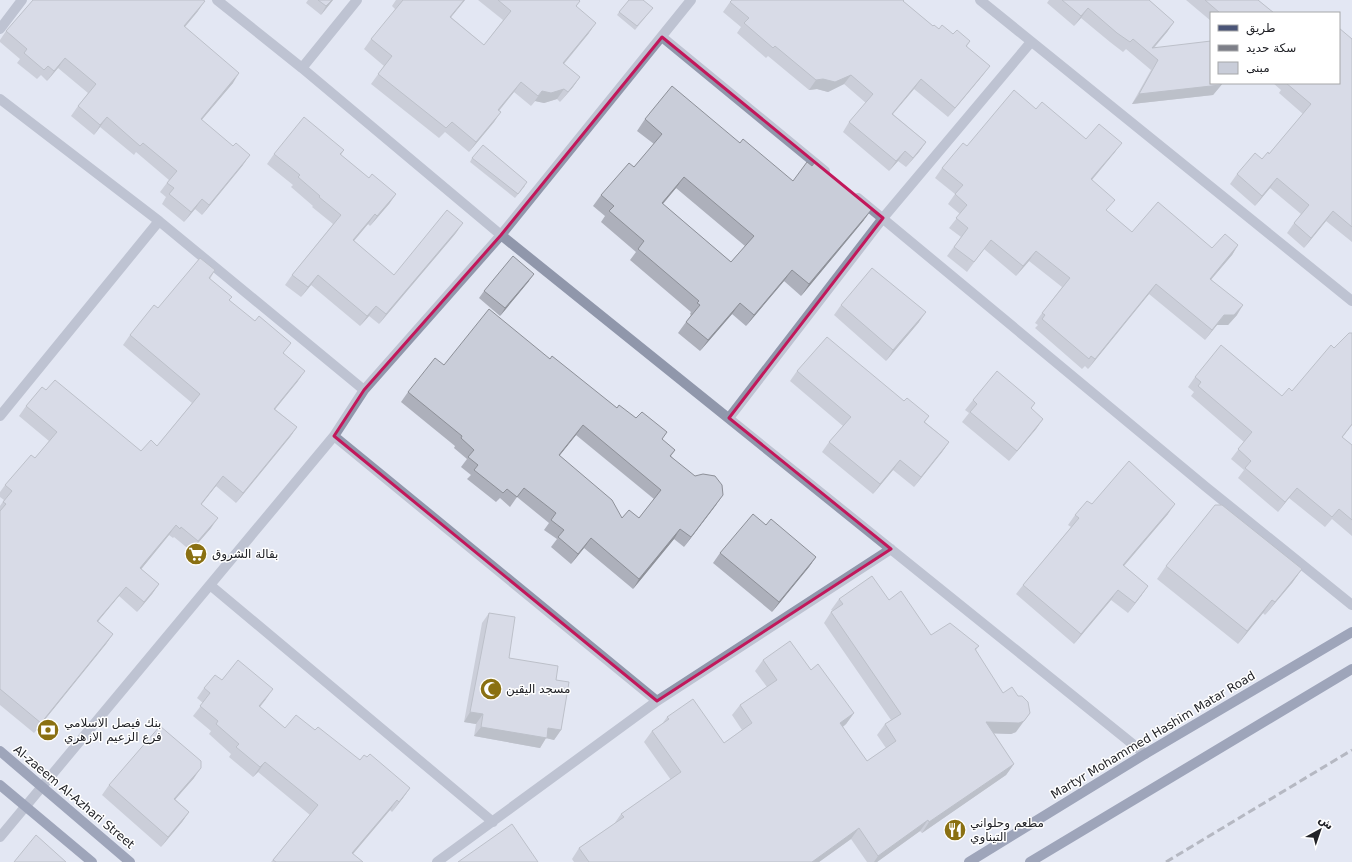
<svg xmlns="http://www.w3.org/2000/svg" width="1352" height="862" font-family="'DejaVu Sans','Noto Sans Arabic',sans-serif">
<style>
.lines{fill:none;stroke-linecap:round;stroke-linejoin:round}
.minor{stroke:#9097ab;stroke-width:10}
.major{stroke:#4a5477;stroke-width:10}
.rail{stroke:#7d7f88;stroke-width:3;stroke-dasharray:8 4;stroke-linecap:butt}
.wall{fill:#adb0bb;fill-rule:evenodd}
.shaded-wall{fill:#8d9098}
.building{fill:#c9cdd9;stroke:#8d9098;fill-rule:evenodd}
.marked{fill:none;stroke:#c2185b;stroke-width:3;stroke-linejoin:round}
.labels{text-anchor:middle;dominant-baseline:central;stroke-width:3;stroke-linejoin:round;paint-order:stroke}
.poi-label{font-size:12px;fill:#212227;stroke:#fff;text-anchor:start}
.street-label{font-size:12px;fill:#212227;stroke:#fff}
</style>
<rect width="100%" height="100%" fill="#e3e7f3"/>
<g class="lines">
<path class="minor" d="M217,0L302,68L501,235L1145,754
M980,0L1352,301
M0,29L22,0
M662,37L825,171
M302,68L357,0
M0,99L159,221L364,390
M858,198L1206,487L1352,605
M0,416L159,221
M729,418L883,218L1031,42
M334,436L657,701
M210,585L493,822
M0,837L334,436L364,390L501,235L691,0
M437,862L657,701L891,549"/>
<path class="major" d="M0,751L130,862
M0,785L92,862
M969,862L1145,754L1352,632
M1030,862L1352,669"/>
<path class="rail" d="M1166,862L1352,750"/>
</g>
<path class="wall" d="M308,0H333L321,15L306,3Z
M396,0H465L451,17L484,45L503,20L478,0H580L576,7L589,33L564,64L580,77L573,87L560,102L557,99L544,103L535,101L531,106L514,92L499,111L494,122L469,152L445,132L439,138L371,84L384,66L364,49L371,39L396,10L392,6Z
M1049,0H1149L1174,22L1167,32L1154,48L1211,83H1223L1213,95L1132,104L1151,70L1126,49L1123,52L1110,42L1081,18L1074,26L1047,3Z
M1186,0H1258L1274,13H1211V21Z
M730,2H904L933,26L970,41L967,46L983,75L948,117L914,89L893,114L926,142L919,152L906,167L898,161L889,171L843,132L849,122L866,103L844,84L828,92L817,89L809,90L768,56L766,58L737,33L741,27L723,12Z
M653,8L635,30L617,15L619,12Z
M198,11L185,27L233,83L201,120L243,165L202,215L195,209L184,222L162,204L166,197L160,192L169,180L136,152L134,155L100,127L94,135L71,116L78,106L88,93L58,68L47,81L41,75L37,79L17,63L20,59L0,42V40L6,31Z
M1352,39V242L1326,221L1304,248L1287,233L1294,223L1301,214L1270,188L1255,206L1230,184L1237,174L1269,154L1303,114L1279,93L1281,90L1273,83H1339Z
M1036,109L1086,139L1115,152L1092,180L1107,211L1132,232L1212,248L1238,245L1232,255L1211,279L1237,315L1228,325H1217L1205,340L1149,294L1088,369L1085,366L1082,369L1035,328L1038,325L1035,323L1042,313L1062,287L1029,261L1016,276L984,249L967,272L947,256L961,237L949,228L960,214L948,204L955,194L935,178L942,168L967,146Z
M645,119L740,143L793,181L864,220L801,296L784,281L746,326L732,314L700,351L678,333L691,315L690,314L691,312L630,260L636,252L601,222L605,216L593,206L601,195L634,167L654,144L637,131ZM676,188L745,246L731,262L663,204Z
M344,150L341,155L369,178L396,194L389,204L370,226L368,224L354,241L394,275L456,233L379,324L369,316L360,326L311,285L301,297L285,285L292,275L333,224L312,207L313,206L291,187L293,185L267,164L274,154Z
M472,158L525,186L515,198L470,162Z
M215,270L210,279L229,300L284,353L298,381L275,409L297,427L290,437L236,503L216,486L201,504L211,528L191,551L174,537L173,538L169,535L141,569L159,584L152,594L137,612L119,596L98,621L113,634L106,644L34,733L0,705V506L4,500L0,497V492L5,485L35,458L49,441L19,416L26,406L46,390L141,451L157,446L192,403L123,345L130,335L158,308Z
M529,281L500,316L479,298L484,291Z
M841,305L919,322L886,361L834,315Z
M550,359L617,408L662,440L675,450L671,456L716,505L684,547L674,539L633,589L584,548L571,564L551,547L557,539L544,530L549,523L517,497L510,507L500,498L496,502L467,479L471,475L461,467L467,459L454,448L455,446L401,402L408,392L444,365ZM576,435L654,499L639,518H622L559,456Z
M797,371L904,401L929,416L925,422L949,442L942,452L914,487L893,470L873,494L822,452L829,442L843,426L790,381Z
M1195,377L1282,396L1342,437L1352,445V536L1332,519L1325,527L1289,498L1278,512L1238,478L1244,470L1231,459L1244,442L1191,396L1194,392L1188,387Z
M973,400L1035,403L1031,409L1043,419L1036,429L1009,461L962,422L969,413L965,410Z
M1092,504L1168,514L1124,566L1148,586L1141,596L1128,613L1111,600L1074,644L1016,594L1023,585L1071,527L1068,525L1075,515Z
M766,525L816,557L809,567L772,612L713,563L720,553Z
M1166,566L1302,569L1292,583L1265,615L1263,613L1238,644L1157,579Z
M839,599L889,600L931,635L979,646L976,650L1016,732L1011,734L994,733L1014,764L1006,775L922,833L920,831L877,862H867L851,839L819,862H574L572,859L579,848L614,824L621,814L671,780L644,742L652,731L662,724L667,717L724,743L742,730L732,715L740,705L767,687L755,671L763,660L811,670L854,713L846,724L843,727L867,761L886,748L877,735L885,724L891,720L824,623L831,612L833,611L831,610Z
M489,613L509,658L556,680L561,730L554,740L546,738L540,748L474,736L476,724L464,722L482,623Z
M222,680L266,699L260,707L285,728L315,730L360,760L410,788L403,798L392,812L390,810L353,854L363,862H271L310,815L258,772L253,777L229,757L231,754L209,734L211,731L193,716L203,703L197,698L204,688Z
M194,778L175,799L189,812L182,822L161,847L102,795L109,785Z"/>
<path class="shaded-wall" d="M332,0H333L321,15L326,6Z
M464,0H465L443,27L450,17Z
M205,1L198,11L177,36L184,26Z
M1088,8L1081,18L1074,26L1081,16Z
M1174,22L1167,32L1149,53L1152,48Z
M596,23L589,33L556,73L563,63Z
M65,58L58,68L47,81L54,71Z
M990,66L983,75L948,117L955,108Z
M239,73L233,83L194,129L201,119Z
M851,75L844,84L828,92L817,89L809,90L816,80Z
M580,77L573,87L560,102Z
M921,79L914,89L885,123L892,114Z
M521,82L514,92L491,120L498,110Z
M1223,83L1213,95L1132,104L1139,94Z
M564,89L557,99L544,103L535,101L531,106L542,91Z
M501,112L494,122L469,152L476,142Z
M107,117L100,127L94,135L100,125Z
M926,142L919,152L906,167L913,158Z
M1122,143L1115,152L1084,189L1091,179Z
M905,151L898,161L889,171L896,161Z
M250,155L243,165L202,215L209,205Z
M684,177L676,188L654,214L662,203Z
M1277,178L1270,188L1255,206L1262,196Z
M396,194L389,204L370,226L377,216Z
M202,199L195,209L184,222L191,212Z
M872,209L864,220L801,296L809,284Z
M1333,211L1326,221L1304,248L1311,238Z
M375,214L368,224L346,250L353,240Z
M463,223L456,233L379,324L386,314Z
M1238,245L1232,255L1204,288L1210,279Z
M1036,251L1029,261L1016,276L1023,266Z
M792,270L784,281L746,326L754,315Z
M534,274L529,281L500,316L505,308Z
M318,275L311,285L301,297L308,287Z
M1156,284L1149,294L1088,369L1095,359Z
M740,303L732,314L700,351L708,340Z
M1243,305L1237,315L1228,325H1217L1205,340L1212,330L1224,315Z
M376,306L369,316L360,326L367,316Z
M926,312L919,322L886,361L893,350Z
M305,371L298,381L268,418L274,409Z
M1043,419L1036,429L1009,461L1017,451Z
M1352,424V425L1335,447L1342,437Z
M583,425L576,435L552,465L559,455Z
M297,427L290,437L236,503L243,493Z
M949,442L942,452L914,487L921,477Z
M900,460L893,470L873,494L880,484Z
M223,476L216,486L194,514L201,504Z
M1297,488L1289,498L1278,512L1285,502Z
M723,495L716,505L684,547L691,537Z
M1175,504L1168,514L1116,575L1123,565Z
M218,518L211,528L191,551L198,541Z
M176,525L169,535L134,578L140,568Z
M680,529L674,539L633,589L639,579Z
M591,538L584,548L571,564L578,554Z
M816,557L809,567L772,612L779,602Z
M1302,569L1292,583L1265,615L1275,602Z
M159,584L152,594L137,612L144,602Z
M1148,586L1141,596L1128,613L1135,603Z
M126,587L119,596L90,631L97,621Z
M1118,590L1111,600L1074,644L1081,634Z
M1272,600L1263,613L1238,644L1247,631Z
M113,634L106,644L34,733L41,723Z
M273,689L266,699L252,716L259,706Z
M470,712L483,714L476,724L464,722Z
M854,713L846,724L833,734L840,723Z
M1030,713L1016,732L1011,734L979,733L986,722Z
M481,727L548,728L561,730L554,740L546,738L540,748L474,736Z
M265,762L258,772L253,777L260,767Z
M1014,764L1006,775L922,833L929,822Z
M201,768L194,778L167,809L174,799Z
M410,788L403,798L392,812L399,802Z
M397,800L390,810L346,862L352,853Z
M189,812L182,822L161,847L168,837Z
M928,820L920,831L877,862H874L878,856Z
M859,828L851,839L819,862H812Z"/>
<path class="building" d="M33,0H203L205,1L184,26L239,73L201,119L233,146L236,143L250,155L209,205L202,199L191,212L169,194L174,188L167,183L177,171L143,143L140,146L107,117L100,125L78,106L96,84L65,58L54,71L48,66L44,70L24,53L27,49L6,31Z
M318,0H332L326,6Z
M403,0H464L450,17L484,45L511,11L498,0H579L580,1L576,6L596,23L563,63L580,77L568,92L564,89L551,93L542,91L538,96L521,82L498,110L501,112L476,142L452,122L446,128L378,74L392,56L371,39Z
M629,0H643L653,8L637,26L619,12Z
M732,0H904L903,1L933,26L934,25L939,29L942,25L953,34L957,30L970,41L966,46L990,66L955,108L921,79L892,114L926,142L913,158L905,151L896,161L849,122L873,94L851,75L835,82L823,79L816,80L775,46L773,48L744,23L749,18L730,2Z
M1062,0H1149L1174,22L1152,48L1211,41V83H1222L1220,85L1139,94L1158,60L1133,39L1130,42L1117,33L1088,8L1081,16Z
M1205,0H1258L1274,13H1220Z
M1339,28L1352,39V227L1333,211L1311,238L1294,223L1309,205L1277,178L1262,196L1237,174L1255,153L1262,159L1268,152L1269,154L1311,104L1286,83H1339Z
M672,86L740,143L743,139L793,181L807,162L812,166L815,162L872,209L809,284L792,270L754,315L740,303L708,340L686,322L700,305L697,303L699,301L638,249L644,241L609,211L614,206L601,195L629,163L634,167L662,134L645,119ZM684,177L754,236L731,262L662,203Z
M1014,90L1036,109L1042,102L1086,139L1099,124L1122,143L1091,179L1115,200L1106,210L1132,232L1158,202L1212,248L1225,234L1238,245L1210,279L1243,305L1234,315H1224L1212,330L1156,284L1095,359L1091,356L1089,359L1042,319L1045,315L1042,313L1070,278L1036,251L1023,266L991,240L974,262L954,247L968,228L956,218L967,205L955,194L963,185L942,168L963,143L967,146Z
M304,117L344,150L340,154L369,178L372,174L396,194L377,216L375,214L353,240L394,275L447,210L463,223L386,314L376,306L367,316L318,275L308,287L292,275L341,215L319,197L320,196L298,177L300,175L274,154Z
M483,145L527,182L518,194L472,158Z
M513,256L534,274L505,308L484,291Z
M200,258L215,270L209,278L232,297L229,300L255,321L259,316L291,343L283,353L305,371L274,409L297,427L243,493L223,476L201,504L218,518L198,541L181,527L180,529L176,525L140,568L159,584L144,602L126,587L97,621L113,634L41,723L0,689V511L6,504L3,502L12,491L5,485L31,455L35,458L57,432L26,406L42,387L46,390L55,380L141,451L151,440L157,446L200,394L130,335L154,305L158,308Z
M872,268L926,312L893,350L841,305Z
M489,309L550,359L552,356L617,408L619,405L636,418L642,412L667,432L662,439L675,450L670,456L695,476L703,474L715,476L722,485L723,495L691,537L680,529L639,579L591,538L578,554L558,537L564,530L551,520L556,513L524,488L517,497L507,489L503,493L474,470L478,465L468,457L474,450L461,438L462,436L408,392L435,358L444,365ZM583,425L661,490L639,518L629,510L622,518L612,500L559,455Z
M1349,333H1352V424L1342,437L1352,445V520L1339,509L1332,517L1297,488L1285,502L1245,468L1251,461L1238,449L1252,432L1198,386L1201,382L1195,377L1221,345L1282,396L1289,388L1292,391L1331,345L1334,348Z
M827,337L904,401L907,398L929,416L924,422L949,442L921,477L900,460L880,484L829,442L851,417L797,371Z
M997,371L1035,403L1031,408L1043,419L1017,451L970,412L977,404L973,400Z
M1129,461L1175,504L1123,565L1148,586L1135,603L1118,590L1081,634L1023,585L1079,518L1075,515L1087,501L1092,504Z
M1215,505H1222L1302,569L1275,602L1272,600L1247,631L1166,566Z
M753,514L766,525L771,519L816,557L779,602L720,553Z
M872,576L889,600L901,591L931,635L950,623L979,646L975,649L1003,693L1012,687L1018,696H1022L1028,702L1030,713L1024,721L1019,723L986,722L1014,764L929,822L928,820L878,856L859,828L812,862H589L579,848L624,817L621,814L681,772L652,731L669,719L667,717L693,699L724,743L752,723L740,705L777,680L763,660L790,641L811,670L818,664L854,713L840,723L867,761L896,741L885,724L901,714L831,612L843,604L839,599Z
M489,613L515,617L509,658L558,666L556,680L569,682L561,730L548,728L547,738L481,727L483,714L470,712Z
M238,660L273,689L259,706L285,728L296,715L315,730L318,727L360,760L364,755L367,757L370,754L410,788L399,802L397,800L352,853L363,862H276L273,860L318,805L265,762L260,767L236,747L239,744L216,724L218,721L200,706L210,693L204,688L215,675L222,680Z
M160,726L201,761V768L174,799L189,812L168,837L109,785Z
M512,824L538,862H458Z
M36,835L66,862H14Z"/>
<path d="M0 0H1352V862H0ZM662,37L883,218L729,418L891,549L657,701L334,436L364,390L501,235Z" fill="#e3e7f3" fill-opacity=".55" fill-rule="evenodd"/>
<path class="marked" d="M662,37L883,218L729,418L891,549L657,701L334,436L364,390L501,235Z"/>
<defs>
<g id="supermarket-disc" transform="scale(1.15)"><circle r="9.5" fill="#8a7012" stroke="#fff"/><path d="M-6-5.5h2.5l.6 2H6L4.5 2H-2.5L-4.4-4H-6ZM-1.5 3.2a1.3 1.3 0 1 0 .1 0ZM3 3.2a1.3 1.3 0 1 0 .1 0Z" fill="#fff"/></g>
<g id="mosque-disc" transform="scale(1.15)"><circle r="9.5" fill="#8a7012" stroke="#fff"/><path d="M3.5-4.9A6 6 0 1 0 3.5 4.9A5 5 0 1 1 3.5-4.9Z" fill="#fff"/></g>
<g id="bank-disc" transform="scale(1.15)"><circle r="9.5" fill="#8a7012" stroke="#fff"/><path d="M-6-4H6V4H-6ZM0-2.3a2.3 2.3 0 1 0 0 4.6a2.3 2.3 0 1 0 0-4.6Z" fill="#fff"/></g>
<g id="restaurant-disc" transform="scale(1.15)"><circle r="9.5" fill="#8a7012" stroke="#fff"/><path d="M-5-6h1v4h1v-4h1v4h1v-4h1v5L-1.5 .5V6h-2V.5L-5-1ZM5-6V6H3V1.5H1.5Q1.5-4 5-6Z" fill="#fff"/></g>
</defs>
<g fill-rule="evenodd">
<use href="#supermarket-disc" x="196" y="554"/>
<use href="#mosque-disc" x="491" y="689"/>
<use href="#bank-disc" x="48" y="730"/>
<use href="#restaurant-disc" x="955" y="830"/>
</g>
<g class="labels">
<g class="poi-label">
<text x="212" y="554">بقالة الشروق</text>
<text x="506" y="689">مسجد اليقين</text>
<text x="64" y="723">بنك فيصل الاسلامي<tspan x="64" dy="14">فرع الزعيم الازهري</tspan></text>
<text x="970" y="823">مطعم وحلواني<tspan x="970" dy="14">التيناوي</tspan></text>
</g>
<g class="street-label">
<text transform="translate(1153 735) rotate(-31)">Martyr Mohammed Hashim Matar Road</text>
<text transform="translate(74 797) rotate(40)">Al-zaeem Al-Azhari Street</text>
</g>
</g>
<rect x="1210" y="12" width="130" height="72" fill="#ffffff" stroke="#a6a7a9"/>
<rect x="1218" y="25" width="20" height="6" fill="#4a5477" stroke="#a6a7a9"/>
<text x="1246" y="32" font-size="12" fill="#212227">طريق</text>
<rect x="1218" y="45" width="20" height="6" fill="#7d7f88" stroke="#a6a7a9"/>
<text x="1246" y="52" font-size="12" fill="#212227">سكة حديد</text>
<rect x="1218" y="62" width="20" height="12" fill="#c9cdd9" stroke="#a6a7a9"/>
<text x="1246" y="72" font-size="12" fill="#212227">مبنى</text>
<g transform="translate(1320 830) rotate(40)" stroke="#ffffff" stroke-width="3" paint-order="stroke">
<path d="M0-3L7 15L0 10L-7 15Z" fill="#212227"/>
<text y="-6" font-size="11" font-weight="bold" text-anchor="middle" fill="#212227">ش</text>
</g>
</svg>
